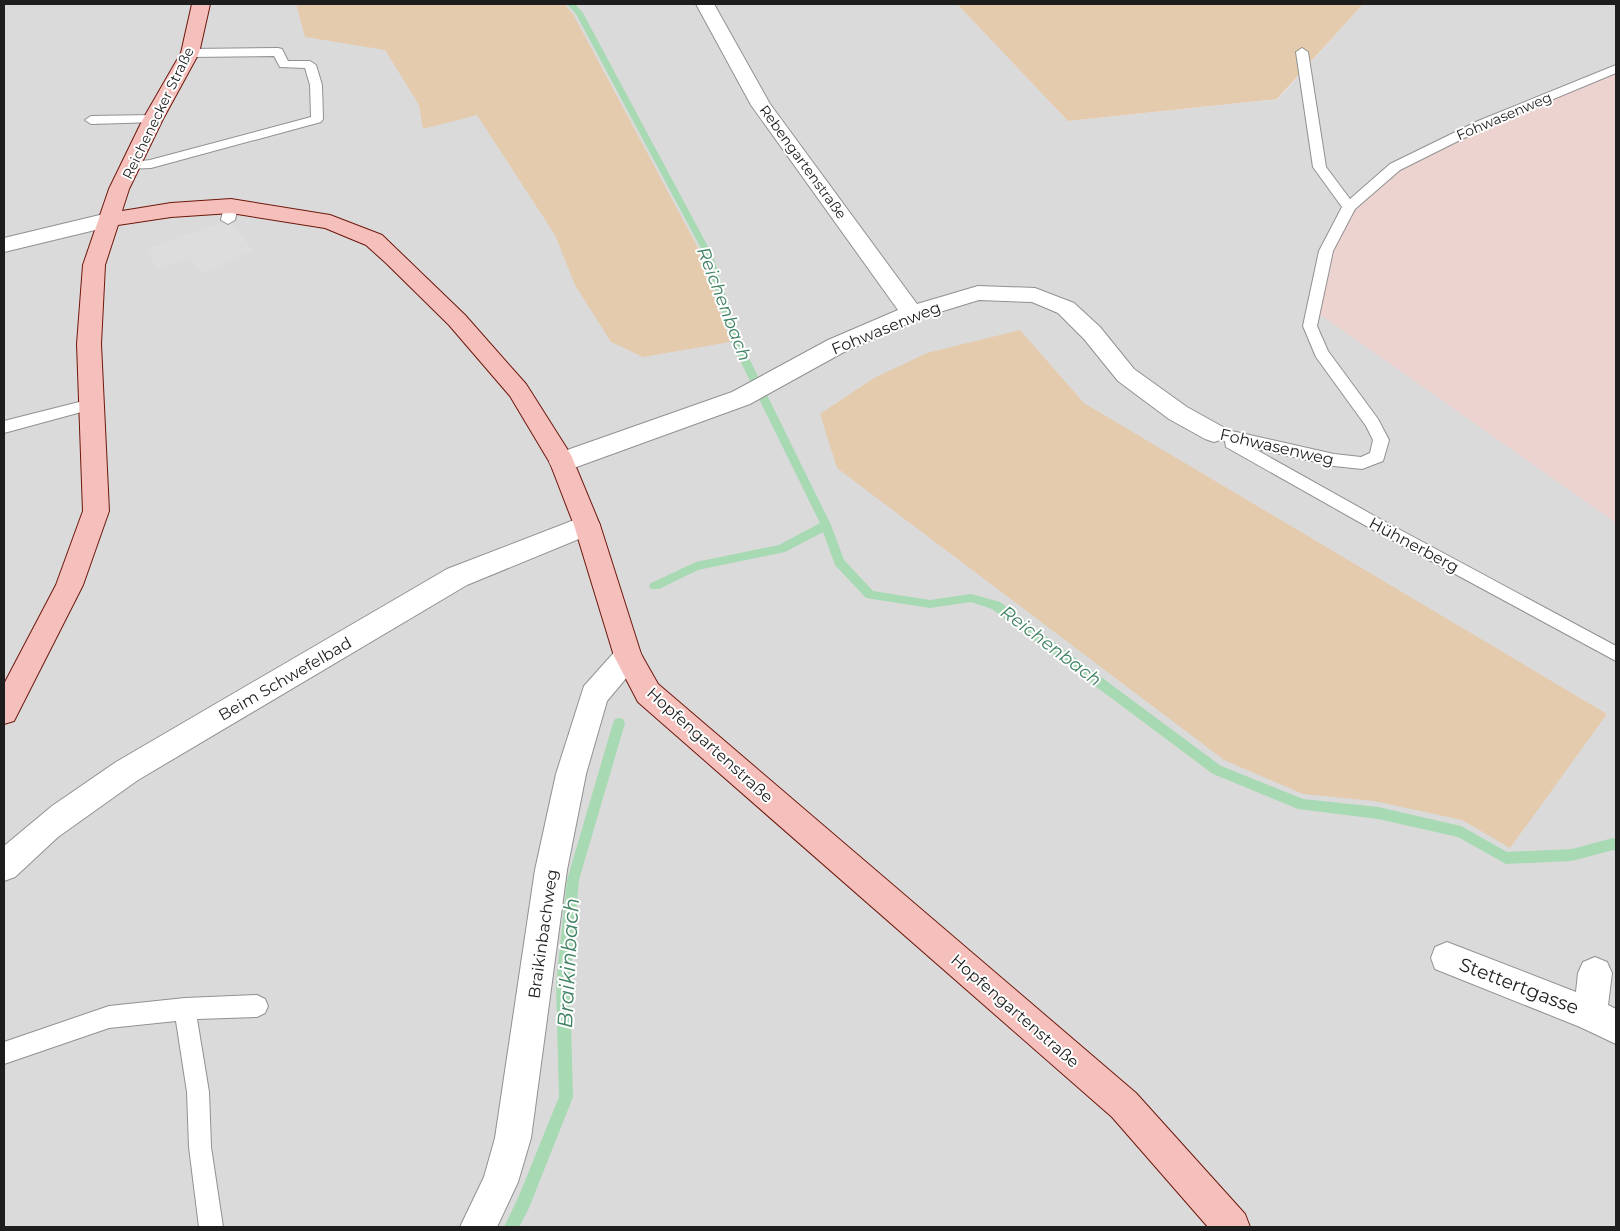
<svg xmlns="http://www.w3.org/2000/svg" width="1620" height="1231" font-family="Montserrat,sans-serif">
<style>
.residential{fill:#dbdadb}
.farmland{fill:#ecd3d0}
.grass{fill:#e5cbad}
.parking{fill:#ddd}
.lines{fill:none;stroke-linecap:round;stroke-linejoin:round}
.stream{fill:#a7d9b3;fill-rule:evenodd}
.lane-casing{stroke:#919191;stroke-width:2}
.street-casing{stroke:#919191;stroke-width:2}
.secondary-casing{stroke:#6e180b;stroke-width:2}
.lane{fill:#fff;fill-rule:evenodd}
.street{fill:#fff;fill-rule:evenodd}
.secondary{fill:#f5bfbb;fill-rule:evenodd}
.labels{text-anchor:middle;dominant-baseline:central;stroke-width:4;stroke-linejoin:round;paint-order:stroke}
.far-street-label{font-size:14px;fill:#1d1d1d;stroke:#fff}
.street-label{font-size:16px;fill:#1d1d1d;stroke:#fff}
.water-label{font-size:18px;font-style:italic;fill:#408263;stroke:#fff}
.near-street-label{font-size:19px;fill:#1d1d1d;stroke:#fff}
.near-water-label{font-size:21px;font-style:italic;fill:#408263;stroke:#fff}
</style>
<rect width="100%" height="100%" fill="#eee4e7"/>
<path class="residential" d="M4,4H957L1068,121L1278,99L1363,4H1616V68L1582,84L1616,523V1227H4Z"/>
<path class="farmland" d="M1616,69V523L1315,311L1326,251L1349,208L1396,167L1482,124Z"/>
<path class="grass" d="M296,4H564L573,14L704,259L730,342L643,357L611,342L575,285L555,235L477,115L423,129L419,105L385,50L305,37Z
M957,4H1363L1277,99L1068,121Z
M1020,330L1084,403L1607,714L1510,848L1462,820L1374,801L1303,794L1224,760L837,468L820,414L874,378L927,353Z"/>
<path class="parking" d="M228,220L253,250L202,274L190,258L157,269L147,249Z"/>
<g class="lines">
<path class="stream" d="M567,4H575L583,13L713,256L740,340L831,525L844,560L873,591L930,600L971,594L1000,602L1221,766L1303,799L1378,807L1461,826L1507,852L1572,849L1613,838L1616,839V851L1613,850L1572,861L1506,864L1458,837L1378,819L1298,809L1213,774L992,609L971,602L930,608L866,598L835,565L823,532L785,552L698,570L659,589H651L649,586L651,583L696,562L779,545L820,523L730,340L705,256L576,14Z
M619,718L623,719L625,723L579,880L570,983L573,1097L529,1208L519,1227H504L518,1198L559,1097L556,983L567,880L613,723L615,719Z"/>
<g class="lane-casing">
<path id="lane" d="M278,48L282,49L288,61H310L316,65L322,85L323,119L321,122L151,168L125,169L123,166L125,163L150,160L311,117L310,85L305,68L280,67L274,56L190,57L184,53L190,49Z
M1302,48L1308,52L1326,167L1350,199L1390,164L1478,121L1616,65V73L1486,127L1400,170L1355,209L1333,251L1317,326L1328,351L1378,419L1389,440L1383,461L1362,469L1334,466L1253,448L1380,519L1616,646V661L1368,527L1226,447L1225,441L1208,437L1206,433L1208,429L1214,427L1334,454L1361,457L1370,453L1373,440L1366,426L1316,357L1303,326L1319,251L1342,207L1313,167L1296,52Z
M153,115L159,119L157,122L91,124L85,120L91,116Z
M231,202L238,206L235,220L228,224L221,220L224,206Z
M91,399L96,400L99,404L96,408L4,433V421Z
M257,995L265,999L268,1006L265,1013L257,1017L197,1019L209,1092L211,1147L223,1227H199L189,1147L187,1092L176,1021L109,1028L4,1064V1042L109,1006L185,998Z"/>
</g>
<g class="street-casing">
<path id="street" d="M696,4H714L770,104L917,304L978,286L1035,288L1074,303L1100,327L1134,369L1187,407L1223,427L1226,433L1223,439L1214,442L1205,439L1169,419L1118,381L1084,339L1058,313L1032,302L979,300L920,318L844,352L750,404L571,469L562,471L553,469L549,462L553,455L732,392L828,340L898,310L751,105Z
M108,213L116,215L119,220L116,225L4,252V238Z
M587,515L596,518L600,525L596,532L467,585L138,780L58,837L15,877L4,881V846L52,806L116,762L447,569Z
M628,644L638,648L642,656L638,664L607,701L586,774L567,870L531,1138L518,1182L497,1227H460L484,1177L495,1138L535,870L556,774L584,686L618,648Z
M1447,942L1576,992L1578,973L1583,962L1595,957L1607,962L1612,973L1608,1005L1616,1009V1044L1580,1027L1435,969L1431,958L1435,947Z"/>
</g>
<g class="secondary-casing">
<path id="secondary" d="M192,4H210L199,53L163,119L129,189L122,211L171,203L231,199L330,215L382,235L465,315L526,384L571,455L600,525L641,654L658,684L1136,1093L1245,1214L1250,1227H1208L1112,1117L638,702L614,656L574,525L550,463L510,396L449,325L386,263L366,245L325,228L231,213L171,217L118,225L105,265L101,344L109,511L83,585L14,721L4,724V684L56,585L83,511L77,344L83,265L109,189L143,119L181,53Z"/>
</g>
<use href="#lane" class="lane"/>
<use href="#street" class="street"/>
<use href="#secondary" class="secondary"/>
</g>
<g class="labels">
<g class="far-street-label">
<text transform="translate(158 113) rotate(-64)">Reichenecker Straße</text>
<text transform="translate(1504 116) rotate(-23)">Fohwasenweg</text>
<text transform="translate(803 162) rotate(54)">Rebengartenstraße</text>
</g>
<g class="street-label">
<text transform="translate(886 328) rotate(-22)">Fohwasenweg</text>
<text transform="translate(1277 447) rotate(13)">Fohwasenweg</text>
<text transform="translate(1414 545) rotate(28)">Hühnerberg</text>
<text transform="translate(285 679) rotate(-30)">Beim Schwefelbad</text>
<text transform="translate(710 745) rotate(42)">Hopfengartenstraße</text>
<text transform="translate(543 934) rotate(-82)">Braikinbachweg</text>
<text transform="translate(1015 1011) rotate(41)">Hopfengartenstraße</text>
</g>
<g class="water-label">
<text transform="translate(724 304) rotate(69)">Reichenbach</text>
<text transform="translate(1051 646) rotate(37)">Reichenbach</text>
</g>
<g class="near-street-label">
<text transform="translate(1519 986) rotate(21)">Stettertgasse</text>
</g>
<g class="near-water-label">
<text transform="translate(568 963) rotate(-87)">Braikinbach</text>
</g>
</g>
<rect width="1620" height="1231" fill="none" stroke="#1d1d1d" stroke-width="10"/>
</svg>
